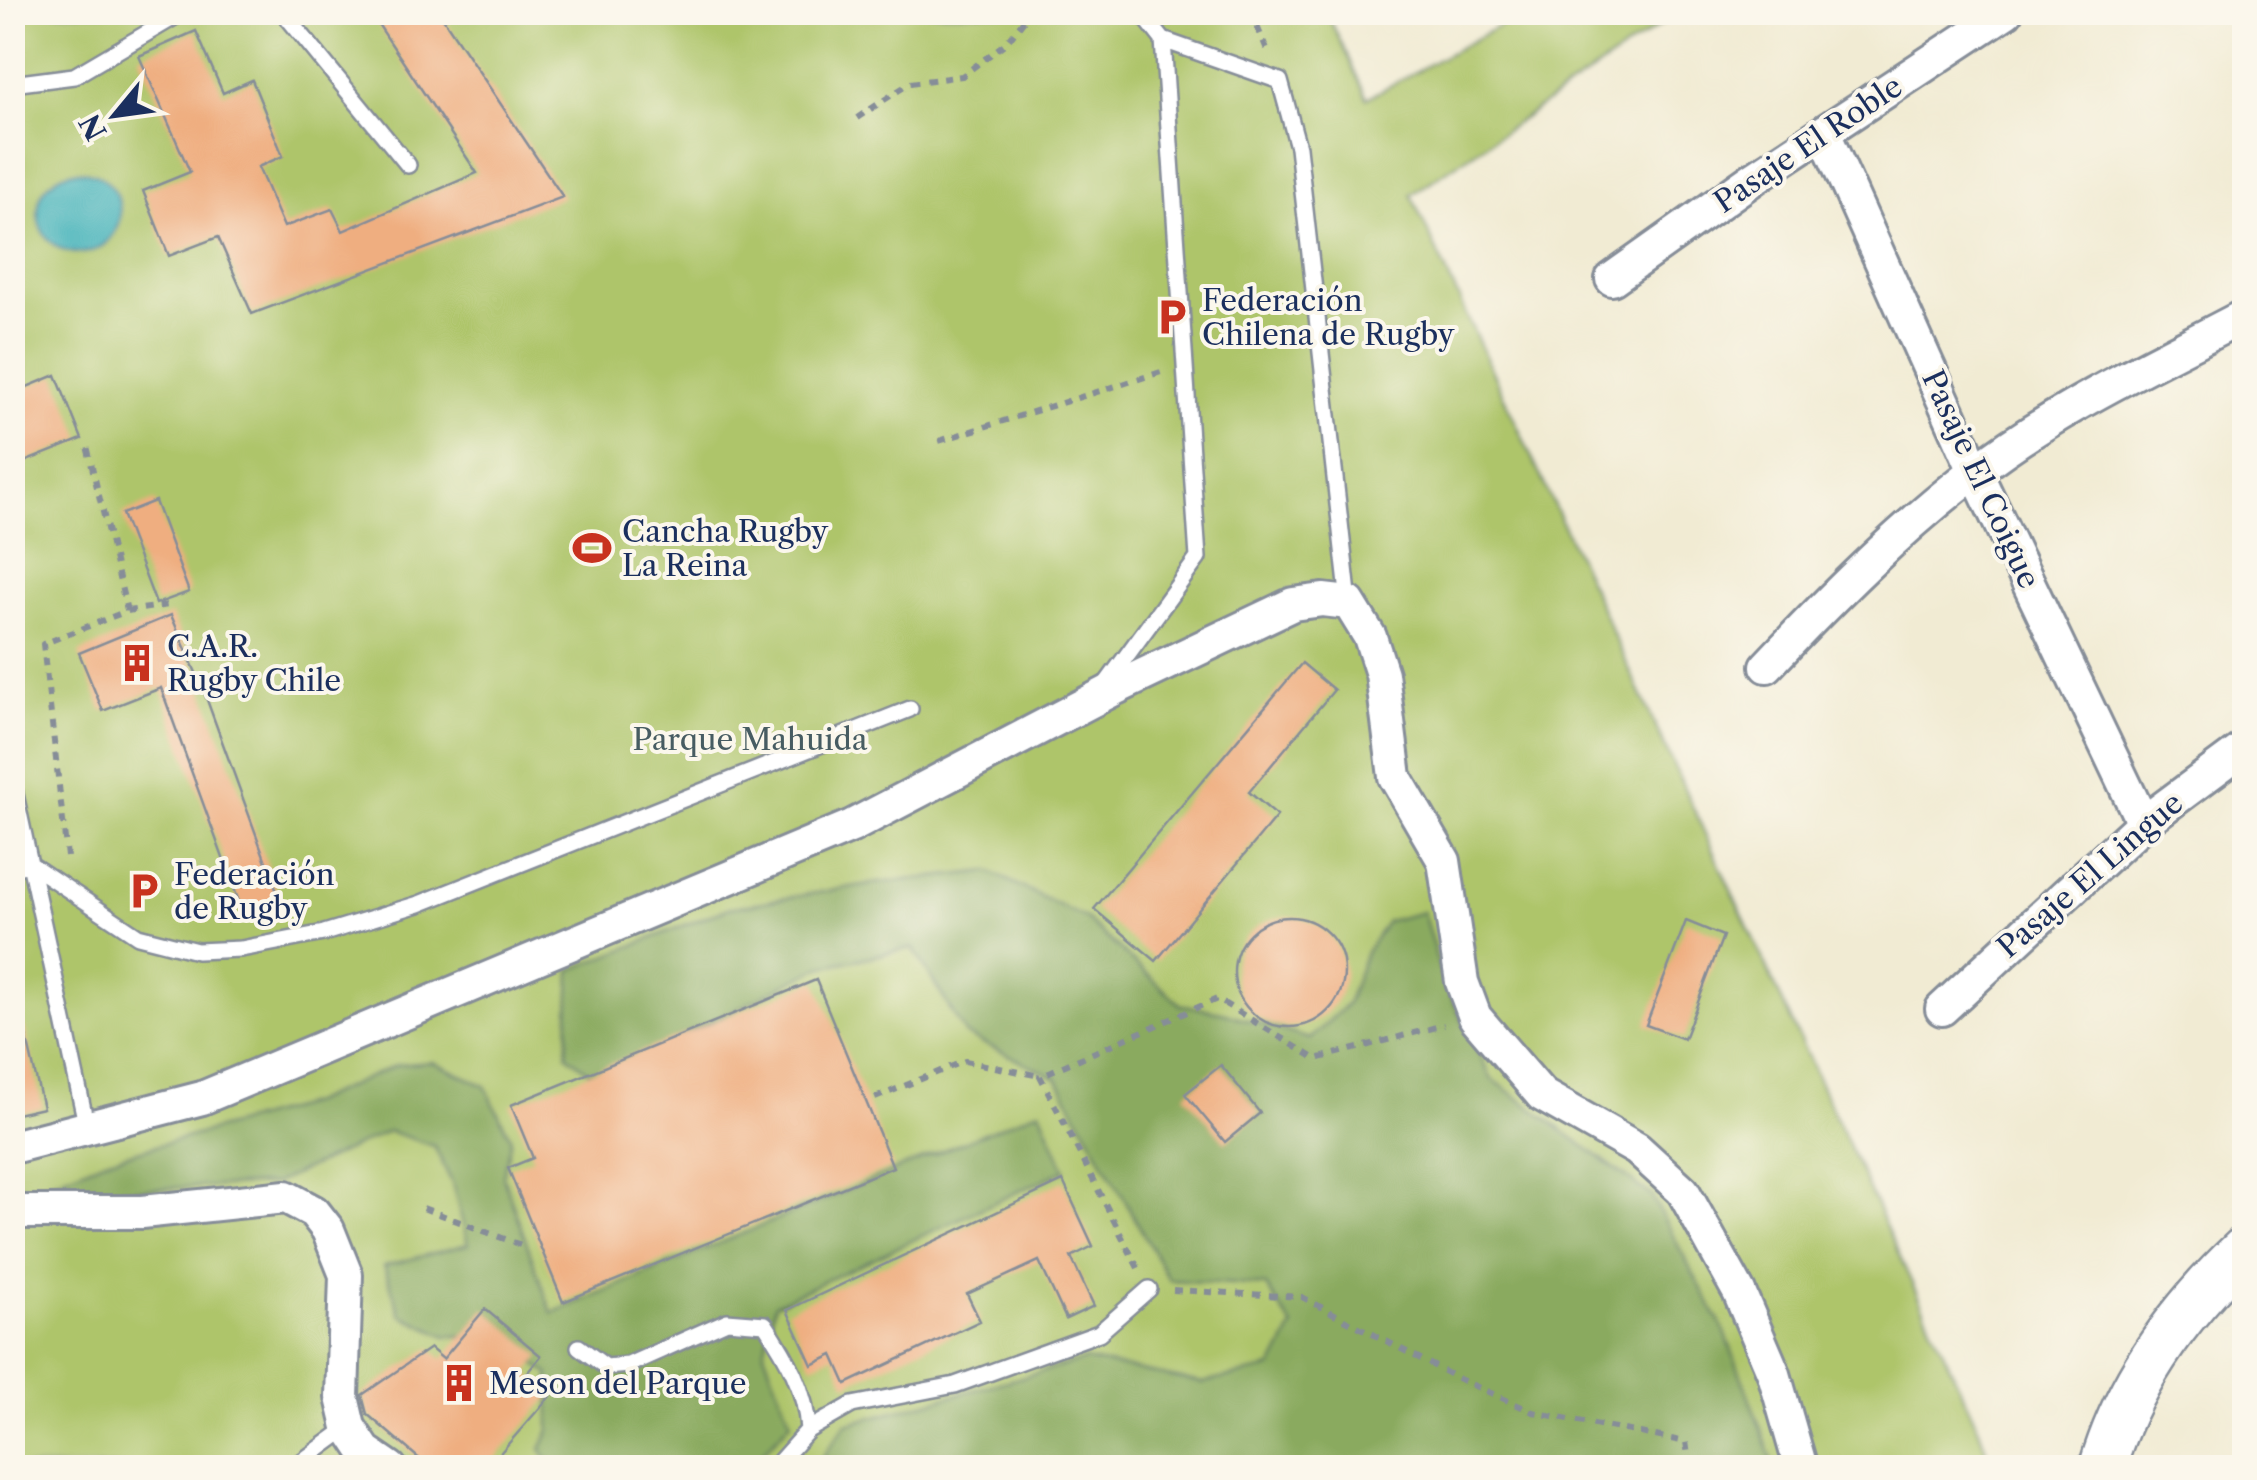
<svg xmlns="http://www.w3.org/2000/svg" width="2257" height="1480" font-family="'Libre Caslon Text',serif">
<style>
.green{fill:#aec56a;stroke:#647a64;stroke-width:2.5}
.forest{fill:#8aaa5e;stroke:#526c5e;stroke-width:2.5}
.water{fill:#41b1b9;stroke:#2e708c;stroke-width:2.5}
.building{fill:#efae80}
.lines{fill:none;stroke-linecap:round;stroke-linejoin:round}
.lane-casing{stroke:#868d98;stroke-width:20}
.street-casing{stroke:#868d98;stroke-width:38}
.secondary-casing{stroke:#868d98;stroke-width:50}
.path{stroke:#868d98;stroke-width:6;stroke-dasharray:8 8;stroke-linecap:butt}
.lane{stroke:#fff;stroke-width:15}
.street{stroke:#fff;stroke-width:32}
.secondary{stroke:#fff;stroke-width:45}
.labels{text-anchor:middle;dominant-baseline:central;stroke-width:8;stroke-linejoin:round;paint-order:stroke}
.street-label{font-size:30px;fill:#1b2f5e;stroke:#fbf7ec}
.poi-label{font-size:30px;fill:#1b2f5e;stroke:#fbf7ec;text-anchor:start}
.park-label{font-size:30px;fill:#475c62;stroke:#fbf7ec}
</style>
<rect width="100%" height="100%" fill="#fbf7ec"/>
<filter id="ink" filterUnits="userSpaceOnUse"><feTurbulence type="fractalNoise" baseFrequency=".01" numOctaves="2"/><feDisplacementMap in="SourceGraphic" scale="20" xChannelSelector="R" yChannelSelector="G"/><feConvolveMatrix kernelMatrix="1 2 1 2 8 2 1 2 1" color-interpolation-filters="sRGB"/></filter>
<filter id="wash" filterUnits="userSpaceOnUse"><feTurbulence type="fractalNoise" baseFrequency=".0048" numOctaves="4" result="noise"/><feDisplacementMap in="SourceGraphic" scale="40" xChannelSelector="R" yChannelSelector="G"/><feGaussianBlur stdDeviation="2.25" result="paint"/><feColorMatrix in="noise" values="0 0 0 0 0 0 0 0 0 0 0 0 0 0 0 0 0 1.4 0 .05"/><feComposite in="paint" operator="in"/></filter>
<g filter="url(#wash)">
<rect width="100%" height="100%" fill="#f1ebd3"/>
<path class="green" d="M12,13H1327L1367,98L1523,13H1678L1411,195L1979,1429L1992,1467H13Z"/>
<path class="forest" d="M989,871L1085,918L1181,1005L1222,1012L1310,1039L1347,1004L1366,952L1387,921L1423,912L1443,980L1491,1078L1651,1195L1725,1332L1775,1467H815L846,1424L1085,1360L1202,1383L1272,1368L1293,1327L1266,1286L1169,1280L1057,1078L966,1035L913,948L821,967L597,1078L567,1055L571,970L728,908L869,884Z
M433,1062L485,1086L511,1139L503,1177L552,1313L1040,1110L1065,1170L775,1304L764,1352L791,1422L748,1468L552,1467L541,1449L550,1430L549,1374L496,1336H446L401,1315L384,1266L468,1244L452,1183L434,1146L388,1131L274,1184L21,1194L105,1160L311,1103L396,1065Z"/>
<path class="water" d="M38 212a41 41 0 1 1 82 0a41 41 0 1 1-82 0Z"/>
<g id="blocks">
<path class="building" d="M370,12H439L563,197L252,314L218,237L169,256L143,191L190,172L139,56L196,31L223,93L252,80L283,156L258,167L284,227L332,209L343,231L477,173Z
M56,375L82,439L12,467V393Z
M155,501L189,592L156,604L122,514Z
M171,615L203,689L280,900L243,913L161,688L103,711L79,653Z
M1302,663L1334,690L1249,792L1277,816L1156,961L1094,909Z
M1234 972a55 55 0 1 1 110 0a55 55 0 1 1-110 0Z
M1686,921L1723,936L1684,1039L1646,1025Z
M816,980L893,1167L563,1302L508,1168L533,1158L511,1105Z
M24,1026L43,1108L12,1115V1028Z
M1221,1065L1260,1113L1225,1142L1185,1094Z
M1063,1181L1093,1246L1071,1257L1094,1306L1066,1319L1039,1261L967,1294L980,1321L846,1384L833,1355L812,1365L787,1310Z
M485,1309L541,1356L527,1373L552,1394L487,1468H430L367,1414L362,1395L430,1348L443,1359Z"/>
</g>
</g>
<g filter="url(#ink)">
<use href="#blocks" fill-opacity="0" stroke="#868d98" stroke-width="2.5"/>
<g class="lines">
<g class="lane-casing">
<path id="lane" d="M283,12L408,165
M1141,12L1163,40L1280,81L1298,147L1349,603
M12,84L74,76L183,12
M1106,684L1198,558L1163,40
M12,780L87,1128
M12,868L30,864L138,936L197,951L241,949L324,933L419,904L910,709
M579,1347L606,1367L628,1365L727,1321L765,1324C787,1357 806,1390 808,1430
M293,1468L349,1427
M774,1468L808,1430L852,1405L955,1385L1099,1333L1149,1289"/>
</g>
<g class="street-casing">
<path id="street" d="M1824,133L1975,471L2143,823
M1612,279L1754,178L2006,12
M1767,666C1832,597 1898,531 1973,473C2055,409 2153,364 2244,316
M1942,1009L2143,823L2244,748
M12,1147L202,1098L852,826L1116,688L1293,604L1323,600L1349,603L1370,637L1382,674L1395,777L1444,861L1462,982L1475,1017L1542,1095L1637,1149L1683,1191L1739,1292L1774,1374L1801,1468
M12,1212H142L286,1197L314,1212L328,1230L346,1275L342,1397L349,1427L365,1451L390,1468"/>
</g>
<g class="secondary-casing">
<path id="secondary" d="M2102,1468C2127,1383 2180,1310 2244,1250"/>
</g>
<path class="path" d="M1251,12L1268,52
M857,118L910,83L962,76L1007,42L1030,12
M939,441L1161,372
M127,611L169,605
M67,857L43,644L127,611L87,446
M875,1098L965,1061L1040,1076
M423,1208L526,1247
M1138,1268L1040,1076L1217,999L1316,1059L1444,1025
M1173,1290L1302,1297L1455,1377L1533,1412L1686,1442L1690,1468"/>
<use href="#lane" class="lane"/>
<use href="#street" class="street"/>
<use href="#secondary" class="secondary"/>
</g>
</g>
<defs>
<g id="parking-bare" transform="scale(3)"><path d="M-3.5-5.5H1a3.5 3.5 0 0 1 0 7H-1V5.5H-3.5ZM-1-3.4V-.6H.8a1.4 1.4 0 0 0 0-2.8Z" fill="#c8321e" stroke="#fbf7ec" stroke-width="2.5" paint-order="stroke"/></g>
<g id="stadium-bare" transform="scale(3)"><path d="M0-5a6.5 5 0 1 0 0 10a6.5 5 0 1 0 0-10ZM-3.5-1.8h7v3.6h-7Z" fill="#c8321e" stroke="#fbf7ec" stroke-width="2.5" paint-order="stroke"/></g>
<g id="building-bare" transform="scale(3)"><path d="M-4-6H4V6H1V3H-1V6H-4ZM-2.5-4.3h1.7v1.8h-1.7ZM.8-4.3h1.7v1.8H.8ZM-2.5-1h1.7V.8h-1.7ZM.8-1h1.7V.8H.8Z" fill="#c8321e" stroke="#fbf7ec" stroke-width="2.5" paint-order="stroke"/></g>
</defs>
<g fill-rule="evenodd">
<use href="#parking-bare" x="1172" y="317"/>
<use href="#stadium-bare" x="592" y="548"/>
<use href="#building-bare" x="137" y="663"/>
<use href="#parking-bare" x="144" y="891"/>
<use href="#building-bare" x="459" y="1383"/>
</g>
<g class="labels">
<g class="street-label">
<text transform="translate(1808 144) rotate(-34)">Pasaje El Roble</text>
<text transform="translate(1981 479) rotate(65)">Pasaje El Coigue</text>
<text transform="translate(2090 875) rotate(-41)">Pasaje El Lingue</text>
</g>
<g class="poi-label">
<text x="1202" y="300">Federación<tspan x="1202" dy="34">Chilena de Rugby</tspan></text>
<text x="622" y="531">Cancha Rugby<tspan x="622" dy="34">La Reina</tspan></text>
<text x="167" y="646">C.A.R.<tspan x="167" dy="34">Rugby Chile</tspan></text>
<text x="174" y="874">Federación<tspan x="174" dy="34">de Rugby</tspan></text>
<text x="489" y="1383">Meson del Parque</text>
</g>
<g class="park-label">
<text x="750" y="739">Parque Mahuida</text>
</g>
</g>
<rect width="2257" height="1480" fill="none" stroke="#fbf7ec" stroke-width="50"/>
<g transform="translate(115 115) rotate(241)" stroke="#fbf7ec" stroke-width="8" paint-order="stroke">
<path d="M0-8L18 38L0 25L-18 38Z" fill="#1b2f5e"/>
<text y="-15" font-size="28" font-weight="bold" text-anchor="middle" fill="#1b2f5e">N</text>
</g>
</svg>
